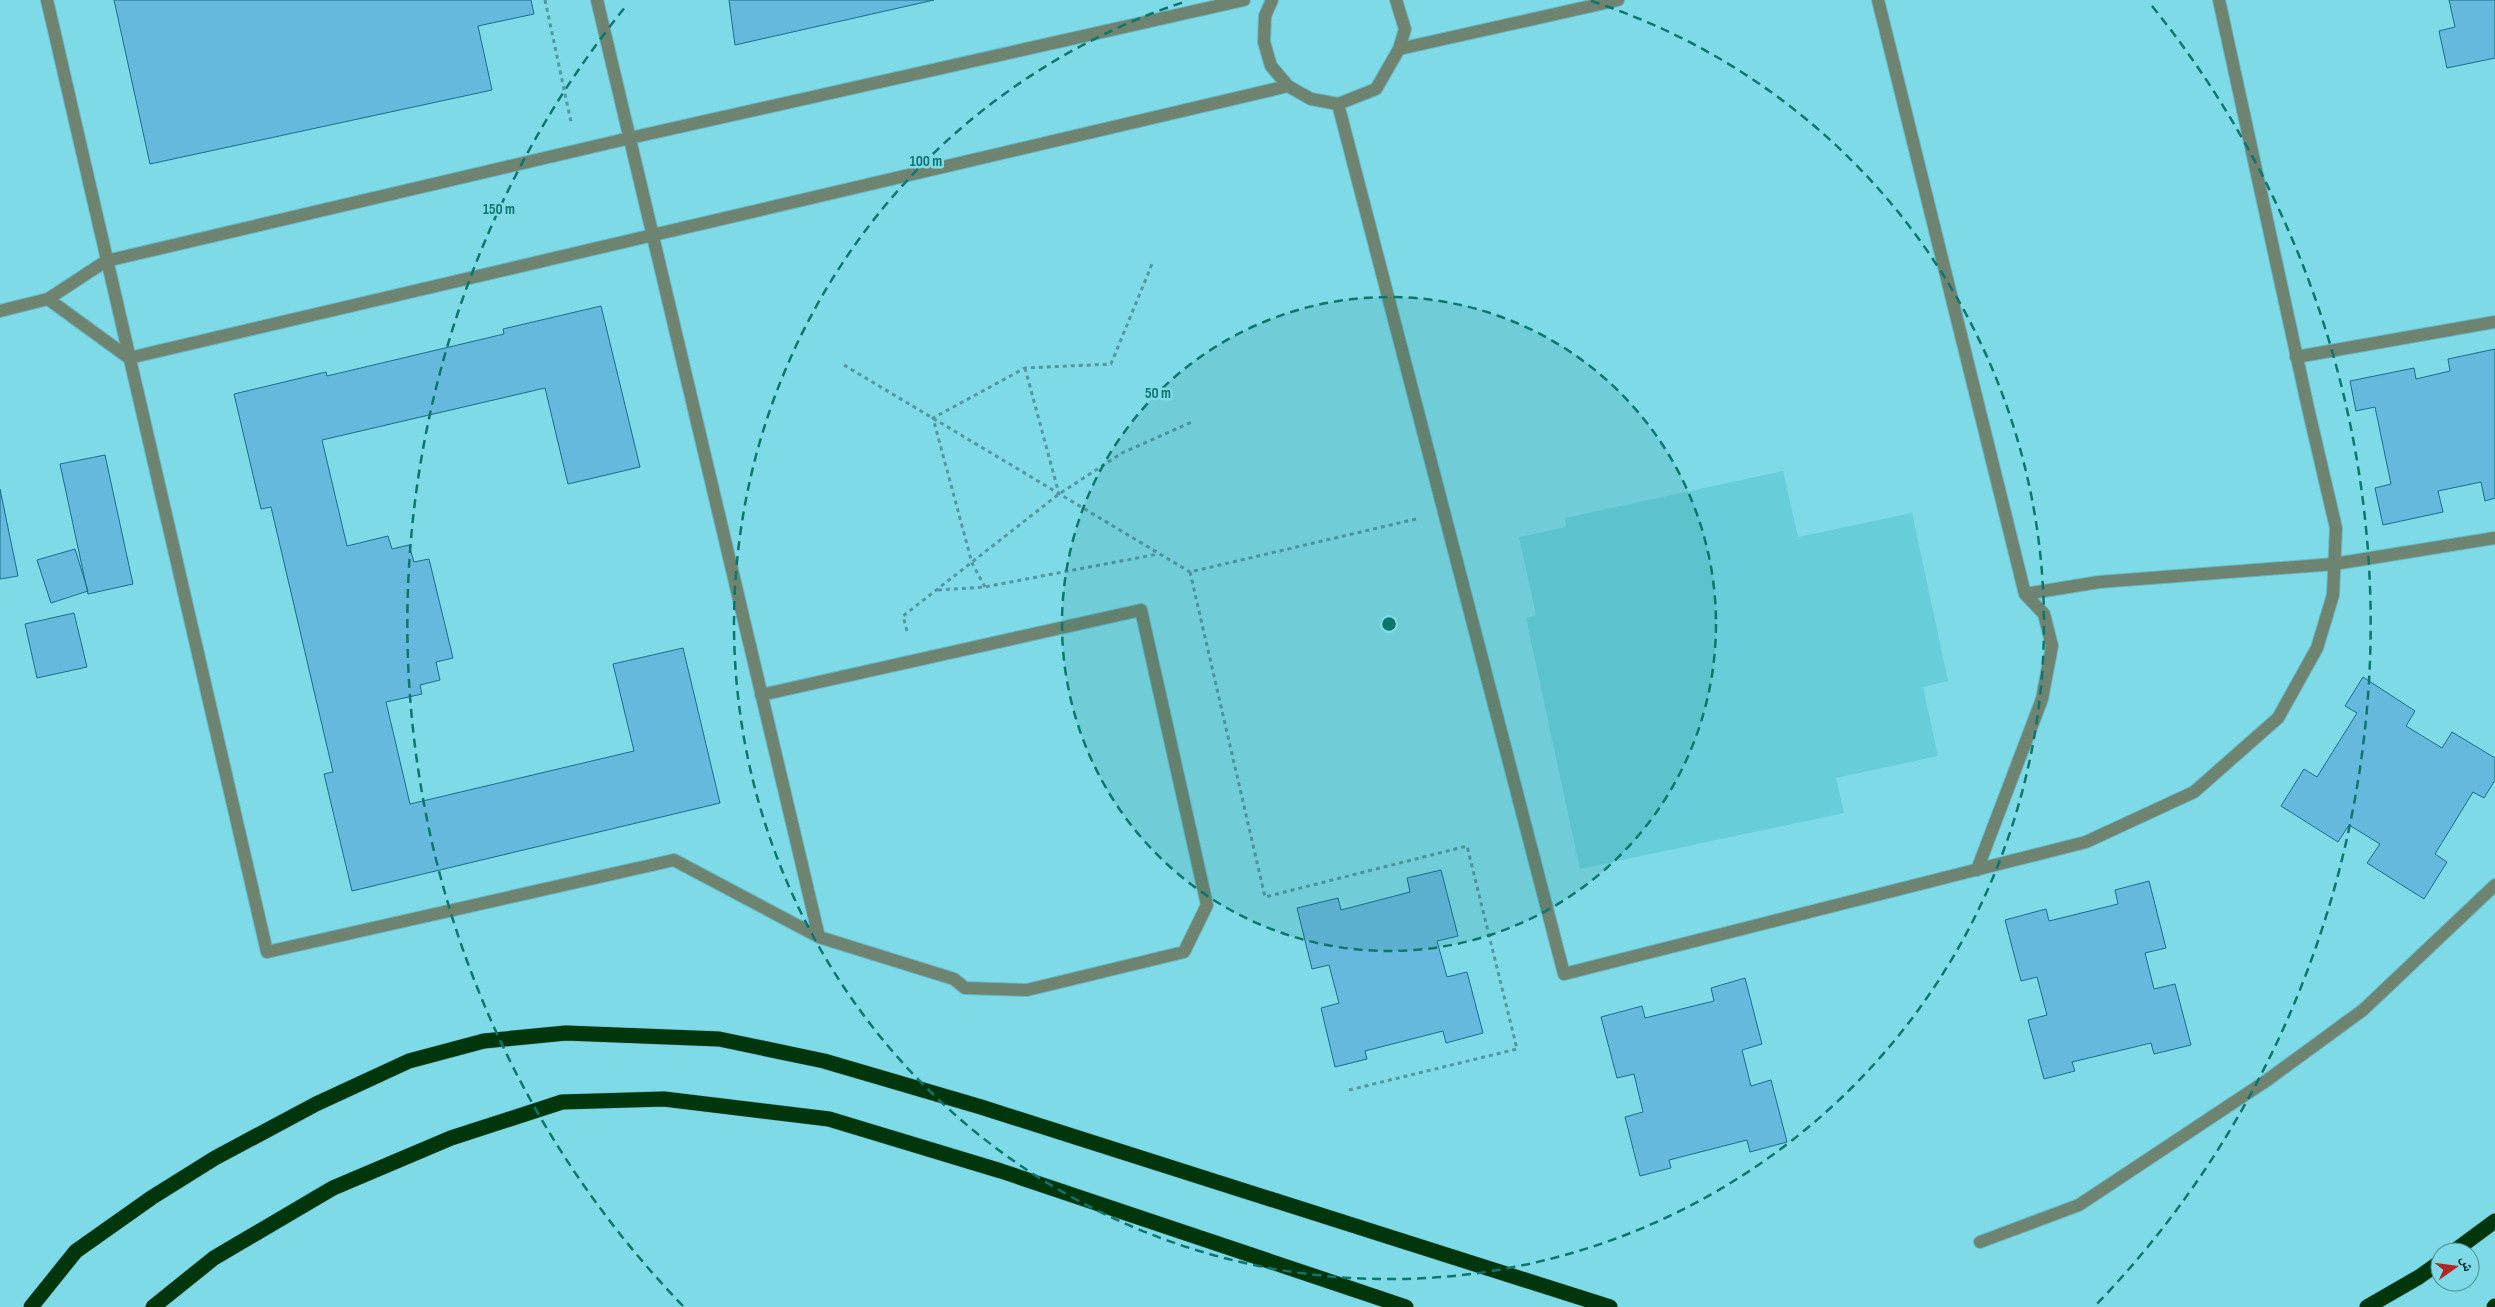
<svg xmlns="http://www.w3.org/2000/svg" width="2495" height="1307" font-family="'Sofia Sans Condensed','Noto Naskh Arabic',sans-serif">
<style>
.built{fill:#67cdda}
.building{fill:#65b9dc;stroke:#186e8b}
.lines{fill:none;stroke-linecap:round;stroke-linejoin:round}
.minor-casing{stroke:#68b8c3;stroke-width:14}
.highway-casing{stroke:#68b8c3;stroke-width:16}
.path{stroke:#5298a2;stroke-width:3;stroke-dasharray:4 4;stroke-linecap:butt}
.minor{stroke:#6e8470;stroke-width:12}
.highway{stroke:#00360c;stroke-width:15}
.ring{fill:none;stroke:#0f766e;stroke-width:2.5;stroke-dasharray:9 6}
.centre{fill:#0f766e;stroke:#7edae6;stroke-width:2.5}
.ring-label{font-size:15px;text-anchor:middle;font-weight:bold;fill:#0f766e;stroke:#7edae6;stroke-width:5;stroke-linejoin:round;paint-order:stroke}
</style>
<rect width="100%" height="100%" fill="#7edae6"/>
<path class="built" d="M1783,471L1798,537L1912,513L1948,681L1923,687L1938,756L1836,778L1844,813L1580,869L1526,618L1536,615L1519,537L1566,527L1565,518Z"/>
<path class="building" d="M114,0H531L534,14L478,26L492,90L150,164Z
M729,0H934L735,45Z
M2449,0H2495V58L2447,68L2439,31L2455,27Z
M601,306L640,467L568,484L545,388L322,440L347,546L388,536L392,549L409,545L414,562L429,559L453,658L436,662L440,680L420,685L422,694L386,702L410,804L634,751L613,664L683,648L720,803L352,891L324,774L333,772L271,507L261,509L234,394L326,372L327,376L504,334L503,329Z
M2495,349V498L2485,501L2481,482L2438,491L2443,512L2383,525L2375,488L2391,484L2375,407L2356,411L2350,381L2414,368L2416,379L2450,371L2448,359Z
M105,455L133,584L88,594L60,464Z
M0,489L18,576L0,579Z
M75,549L88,591L51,603L37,560Z
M74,613L87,667L37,678L25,624Z
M2363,677L2415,711L2406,726L2442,748L2452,732L2495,758V780L2484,798L2473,792L2435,854L2447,862L2424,899L2367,863L2380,844L2349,825L2338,842L2281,806L2304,769L2317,777L2357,713L2345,706Z
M1441,870L1458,936L1437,941L1447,977L1467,972L1483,1033L1446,1043L1443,1031L1365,1051L1367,1059L1335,1067L1321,1008L1339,1003L1329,965L1312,969L1297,908L1338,898L1341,910L1410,892L1407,878Z
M2149,881L2166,948L2145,953L2154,989L2175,984L2191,1045L2154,1054L2151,1043L2072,1062L2075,1071L2044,1079L2028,1020L2047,1015L2037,977L2021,981L2005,920L2046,909L2049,921L2118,904L2115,890Z
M1745,978L1762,1044L1742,1050L1751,1086L1771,1080L1787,1142L1750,1152L1747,1140L1669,1160L1671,1168L1640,1176L1625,1117L1643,1112L1634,1074L1617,1078L1601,1017L1642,1006L1645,1018L1714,1001L1711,988Z"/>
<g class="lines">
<g class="minor-casing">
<path id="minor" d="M47,0L267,952L674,860L819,937L954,979L965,988L1027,990L1184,952L1207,905L1141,610L761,695
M597,0L819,937
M1272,0L1265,16L1264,42L1271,66L1288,86L1311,99L1338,104L1376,89L1399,49L1405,29L1396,0
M1878,0L2025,594L2044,614L2052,646L2042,699L1977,870
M1399,49L1618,0
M1338,104L1564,974L2086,842L2194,792L2278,718L2317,648L2333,595L2336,528L2308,408L2219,0
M48,299L129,358L1288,86
M0,311L48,299L106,261L630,138L1244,0
M2296,357L2495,322
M2025,594L2099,582L2334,564L2495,538
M1980,1242L2079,1205L2266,1081L2363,1010L2495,885"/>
</g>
<g class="highway-casing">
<path id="highway" d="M2453,1252L2495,1221
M31,1307L76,1251L151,1198L215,1158L316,1104L409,1061L484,1041L566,1033L719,1039L824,1061L981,1107L1610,1307
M153,1307L214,1258L333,1188L451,1138L562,1102L664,1099L829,1119L1001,1171L1406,1307
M2367,1307L2419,1277L2440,1262
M2494,1307L2495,1306"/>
</g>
<path class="path" d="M545,0L571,122
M844,365L1190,572
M1025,368L1059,494
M985,587L972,563L933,418L1025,368L1111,364L1152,264
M938,590L985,587L1158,554
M907,631L903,616L1059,494L1122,453L1194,421
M1349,1090L1517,1049L1467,846L1265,897L1190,572L1416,519"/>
<use href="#minor" class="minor"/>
<use href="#highway" class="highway"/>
</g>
<circle cx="1389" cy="624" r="327" fill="#0f766e" fill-opacity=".12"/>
<g class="ring">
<circle cx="1389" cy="624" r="327"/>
<path d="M1591 1A655 655 0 1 1 1187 1"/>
<path d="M683 1306A982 982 0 0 1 626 6M2152 6A982 982 0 0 1 2095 1306"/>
</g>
<circle cx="1389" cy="624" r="8" class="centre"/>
<g class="ring-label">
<text x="926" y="166">100 m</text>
<text x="499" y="214">150 m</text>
<text x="1158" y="398">50 m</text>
</g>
<g transform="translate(2455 1267) rotate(76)"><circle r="24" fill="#7edae6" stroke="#4c8f98"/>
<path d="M0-4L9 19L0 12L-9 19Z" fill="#b52524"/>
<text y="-8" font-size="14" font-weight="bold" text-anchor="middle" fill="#021f23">ش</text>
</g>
</svg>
